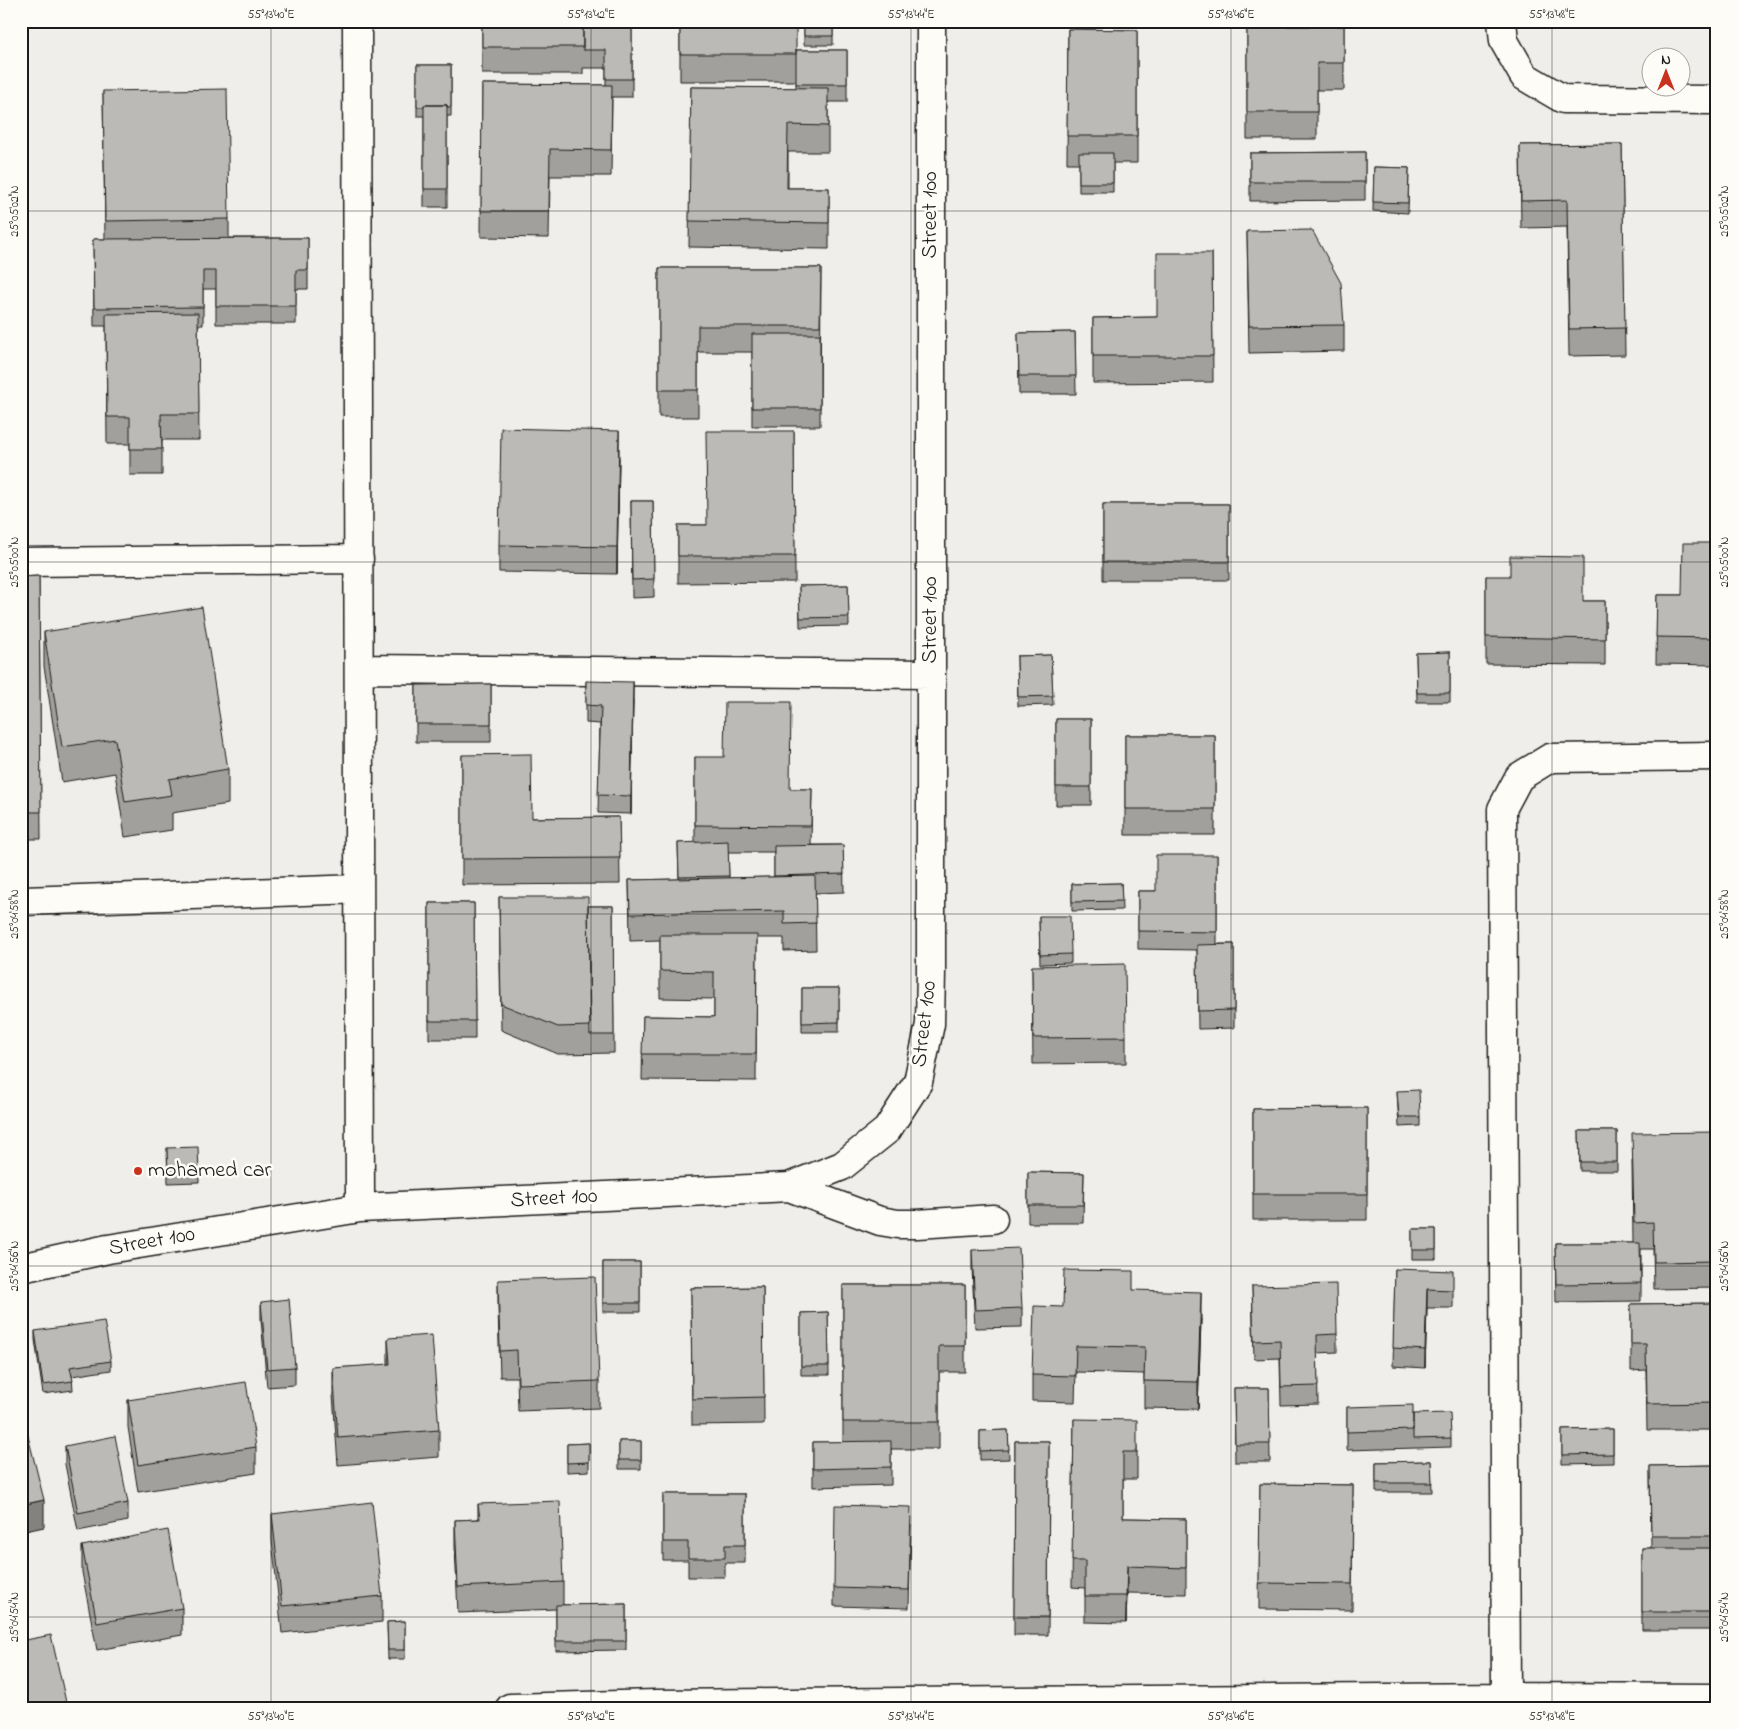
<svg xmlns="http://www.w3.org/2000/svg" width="1738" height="1729" font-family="'Indie Flower',sans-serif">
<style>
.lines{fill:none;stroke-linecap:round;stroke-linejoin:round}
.minor-casing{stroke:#1c1c1c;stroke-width:31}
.minor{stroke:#fdfcf7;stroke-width:28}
.wall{fill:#a1a09d;stroke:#1c1c1c;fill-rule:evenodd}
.shaded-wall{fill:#83827f;stroke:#1c1c1c}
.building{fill:#bbbab6;stroke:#1c1c1c}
.ticks{fill:none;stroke:#1c1c1c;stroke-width:1;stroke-opacity:0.45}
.poi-dot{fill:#c8321e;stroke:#fdfcf7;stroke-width:2}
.labels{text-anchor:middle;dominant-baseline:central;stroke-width:5;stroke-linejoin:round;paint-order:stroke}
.street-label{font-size:22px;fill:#1c1c1c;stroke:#fdfcf7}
.poi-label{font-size:22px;fill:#1c1c1c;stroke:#fdfcf7;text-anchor:start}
.neatline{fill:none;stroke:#1c1c1c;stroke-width:2}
.ticks-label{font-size:12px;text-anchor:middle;fill:#1c1c1c}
</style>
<rect width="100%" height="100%" fill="#f0eeea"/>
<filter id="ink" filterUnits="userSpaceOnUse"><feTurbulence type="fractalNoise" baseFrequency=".02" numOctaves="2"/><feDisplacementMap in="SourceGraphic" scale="10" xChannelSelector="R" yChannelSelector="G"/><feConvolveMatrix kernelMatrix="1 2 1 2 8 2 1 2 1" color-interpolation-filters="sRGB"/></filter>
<g filter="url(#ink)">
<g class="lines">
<g class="minor-casing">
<path id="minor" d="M357,21L360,1208
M1502,21L1504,41L1524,76L1563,99L1717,100
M21,562L359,559
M359,669L931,674
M24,901L359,889
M789,1187L880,1221L898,1224H917L993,1219
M21,1268L108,1249L360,1208L789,1187L842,1166L887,1130L918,1082L930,1024L931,971V21
M1506,1697L1502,809L1519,777L1550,758L1717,756
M510,1708L656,1704L1506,1697L1717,1698"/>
</g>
<use href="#minor" class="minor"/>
</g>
<path class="wall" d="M482,21H632V97H612L611,176H550L549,238L481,237L482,84L606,85V68H583V74H482Z
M680,21L796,50H847V102H828V152H788V188H829V249L689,247L691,87L796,88V81H680Z
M804,21H833V45H804Z
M1247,26H1344V90H1317V139H1247Z
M1068,29L1137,30V163H1113V192H1079V163H1067Z
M417,65H451V116H447V207H424V116H417Z
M103,91L229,219V238H308V289H296V324H216V289H203V325H198L199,440H162V475H130V444H107L106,326H94L93,239H105Z
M1622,144L1625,355L1569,356L1567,227L1521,228L1520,145Z
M1365,152V200L1250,201V153Z
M1374,167L1409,168L1408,213L1373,211Z
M1247,231L1344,325V351L1249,353Z
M1212,253L1213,382L1093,383V318L1157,317Z
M659,268H821L820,426H752V352H698V417H659Z
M1075,332L1076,394H1019L1018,333Z
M794,431L795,582L678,583V525H707Z
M619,458L617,574L499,572V545Z
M631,501H653L654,597L632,598Z
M1103,504H1229V580H1103Z
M1717,543V665L1656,664L1657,595H1682Z
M39,576L41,839H21V577Z
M1486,576L1583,601H1605V665L1486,664Z
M848,585L849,626L800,627L799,586Z
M44,632L228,769V804L172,813V830L125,837L115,773L62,782L44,666Z
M1450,652V702H1417L1416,653Z
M1051,655L1053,705L1018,706L1017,656Z
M586,681L633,700L631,814L598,813L600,724L586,723Z
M491,684V742H416V685Z
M1056,719H1091V805H1056Z
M1125,735H1215V835H1125Z
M462,755L532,818L619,817L620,884L462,885Z
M695,757L790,789H812L811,845H843L844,892L815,893L816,950L784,951V938H757L756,1081L642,1080L643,1016L714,1017V999L660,998V940L630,941L629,880L679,879L678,843H695ZM728,852H774V877L729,878Z
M1217,855V944H1234V1028L1198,1029L1197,950L1138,949V891H1156Z
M1121,883L1122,910L1072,911V884Z
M499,897L588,906H613L614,1053L558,1054L501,1030Z
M429,903H474L475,1039H429Z
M1039,916L1071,954V963L1040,964Z
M1032,966L1126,1037V1063L1033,1064Z
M802,988H839V1032H802Z
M1397,1091L1420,1117V1126L1399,1127Z
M1367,1108V1220H1253V1109Z
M1579,1131H1617V1171H1580Z
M1717,1132V1288L1654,1289L1653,1249H1641V1301L1556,1302L1555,1243H1633L1632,1160Z
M167,1148L199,1173V1182L168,1183Z
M1028,1172L1084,1173L1083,1223H1028Z
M1412,1229H1436V1259H1412Z
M972,1250L1022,1308V1327L975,1328L972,1268Z
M603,1262H640V1312H603Z
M1395,1269L1453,1289V1308H1427L1425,1368L1393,1366Z
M498,1280L599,1381V1408L518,1411L517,1377H500L498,1307Z
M843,1285H965V1372H939V1449H891V1485L813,1487V1442H843Z
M1252,1286L1337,1334V1352L1317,1353L1318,1404L1281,1405L1280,1358L1254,1359Z
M763,1287L764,1424L692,1425L691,1288Z
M1133,1290L1201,1319L1198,1409L1144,1408V1374L1076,1372L1075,1402L1032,1401V1375L1063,1307Z
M261,1302L295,1367V1385L267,1387L261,1320Z
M1717,1303V1430H1647L1646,1370L1631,1371V1304Z
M828,1312L829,1375H801V1313Z
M35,1331L111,1361V1370L72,1376L73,1390L43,1394L35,1340Z
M388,1338L439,1430V1457L338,1465L333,1395V1368L388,1365Z
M1234,1388H1269L1270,1462H1235Z
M128,1400L256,1447V1473L138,1492L128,1427Z
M1347,1407L1451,1438V1447L1347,1450Z
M1074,1419L1137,1446V1479H1123V1518L1186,1519V1594L1127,1593L1126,1623L1085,1622V1588L1072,1587Z
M1613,1429V1463L1562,1464V1430Z
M1008,1430L1009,1459L980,1460V1431Z
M619,1441H641V1469H619Z
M1015,1441H1049L1048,1635H1014Z
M589,1443V1471L567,1472V1444Z
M65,1446L128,1503V1521L78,1531L65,1464Z
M1431,1461L1432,1492H1376V1462Z
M1717,1465V1630H1642V1548H1651L1650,1466Z
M1260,1484L1353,1485L1352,1610L1259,1609Z
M663,1494H745V1563H725V1577H688V1560H663Z
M478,1504L563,1582V1605L626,1604V1650L556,1651V1609L458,1613L455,1547V1520L478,1519Z
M272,1514L382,1596V1622L282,1633L272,1540Z
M911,1525L909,1608L834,1606V1588Z
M82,1546L182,1608V1635L97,1650L82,1572Z
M405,1621V1659H388L387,1622Z"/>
<path class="shaded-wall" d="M619,431V458L617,574V547Z
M633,682V700L631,814V796Z
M1427,1289V1308L1425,1368V1350Z
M1201,1292V1319L1198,1409V1382Z
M44,1500V1527L21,1532V1505Z
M1127,1566V1593L1126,1623V1596Z
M66,1702V1708H37Z"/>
<path class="building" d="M482,21H583V47H482Z
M583,21H632V79H606V50H583Z
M680,21H796V54H680Z
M804,21H833V36H804Z
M1247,26H1344V63H1317V112H1247Z
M1068,29L1137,30V136H1067Z
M796,50H847V84H796Z
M417,65H451V107H447V105H424V107H417Z
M482,84L612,85L611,150L550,149L549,211H481Z
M691,87L828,88V126L788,125L787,188H829V223L689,221Z
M227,89L229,219L105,221L103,91Z
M424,105H447V189H424Z
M1622,144L1625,328L1569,329L1567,200L1521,201L1520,145Z
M1365,152V182H1250V153Z
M1079,153H1113V183H1079Z
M1374,167L1409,168L1408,203L1373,202Z
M1312,230L1341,283L1344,325L1249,326L1247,231Z
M308,238V270H296V306H216V271H203V307L94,308L93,239Z
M1157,253H1212L1213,356H1093V318L1157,317Z
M659,268H821L820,326H698V390H659Z
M198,313L199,414H161L162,449H130V417H107L106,314Z
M1075,332L1076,376H1019L1018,333Z
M752,334H820V408H752Z
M501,428L619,431L617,547L499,545Z
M706,431H794L795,556H678V525H707Z
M631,501H653L654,579L632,580Z
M1103,504H1229V562H1103Z
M1683,543H1717V638L1656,637L1657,595H1682Z
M1510,556L1583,557V601H1605V639L1486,637V576H1510Z
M39,576L41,812H21V577Z
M848,585L849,617L800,618L799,586Z
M202,607L228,769L169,779L172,795L125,802L115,739L62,747L44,632Z
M1450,652V693H1417L1416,653Z
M1051,655L1053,696L1018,697L1017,656Z
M586,681L633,682L631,796L598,795L601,706L586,705Z
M491,684V724H416V685Z
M725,702H791L790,789H812L811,826L695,825V757H724Z
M1056,719H1091V787H1056Z
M1125,735H1215V809H1125Z
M531,754L532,818L619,817L620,858L462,859V755Z
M728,841L729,876L679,877L678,843Z
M843,845L844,874L774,876V846Z
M1156,855H1217V932L1138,931V891H1156Z
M815,876L816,923L784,924V911L630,914L629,880Z
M1121,883L1122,901L1072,902V884Z
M499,897H588L590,1026L558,1027L501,1004Z
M429,903H474L475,1021H429Z
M588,906H613L614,1035H590Z
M1039,916H1070L1071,954L1040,955Z
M660,935H757L756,1054H642L643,1016L714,1017V972L660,971Z
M1234,944V1010L1198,1011L1197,945Z
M1125,964L1126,1037L1033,1038L1032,966Z
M802,988H839V1022L802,1023Z
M1419,1090L1420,1117H1399L1397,1091Z
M1367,1108V1194H1253V1109Z
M1579,1131H1617V1162H1580Z
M1717,1132V1261L1654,1262L1653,1222L1634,1223L1632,1133Z
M198,1147L199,1173L168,1174L167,1148Z
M1028,1172L1084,1173L1083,1205H1028Z
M1412,1229H1436V1250H1412Z
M1555,1243H1640L1641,1283L1556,1284Z
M1019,1248L1022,1308L975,1310L972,1250Z
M603,1262H640V1303H603Z
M1395,1269L1453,1271V1290L1427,1289L1425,1350L1393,1348Z
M1064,1270L1133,1271V1290L1201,1292L1198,1382L1144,1381L1145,1347L1076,1346L1075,1376L1032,1375L1034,1306L1063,1307Z
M595,1277L599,1381L518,1384L517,1350L500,1351L498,1280Z
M1336,1284L1337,1334L1317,1335L1318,1386L1281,1387L1280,1340L1254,1341L1252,1286Z
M843,1285H965V1346H939V1422H843Z
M763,1287L764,1397L692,1399L691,1288Z
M289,1299L295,1367L267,1369L261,1302Z
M1717,1303V1403L1647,1404L1646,1344H1631V1304Z
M828,1312L829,1366H801V1313Z
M104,1321L111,1361L70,1367L73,1381L43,1385L35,1331Z
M432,1335L439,1430L338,1438L333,1368L390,1364L388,1338Z
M246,1382L256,1447L138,1465L128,1400Z
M1234,1388H1269L1270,1444H1235Z
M1413,1405V1430L1347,1432V1407Z
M1450,1413L1451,1438L1413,1439V1414Z
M1074,1419L1137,1420V1452H1123V1518L1186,1519V1568L1127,1566L1126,1596H1085V1561H1072Z
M26,1428L44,1500L21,1505V1429Z
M1613,1429V1454L1562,1455V1430Z
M1008,1430L1009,1450L980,1451V1431Z
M115,1436L128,1503L78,1513L65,1446Z
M619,1441H641V1460H619Z
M891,1441V1467L813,1469V1442Z
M1015,1441H1049L1048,1617H1014Z
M589,1443V1462L567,1463V1444Z
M1431,1461L1432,1483H1376V1462Z
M1717,1465V1536H1651L1650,1466Z
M1260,1484L1353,1485L1352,1584L1259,1583Z
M663,1494H745V1545H725V1558H688V1542H663Z
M560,1501L563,1582L458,1587L455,1520L480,1519L478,1504Z
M372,1502L382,1596L282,1606L272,1514Z
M835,1505L911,1507L909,1590L834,1588Z
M168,1530L182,1608L97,1623L82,1546Z
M1642,1548H1717V1612H1642Z
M626,1604V1641H556V1605Z
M405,1621V1650H388L387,1622Z
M51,1635L66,1702L37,1708H21V1641Z"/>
</g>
<path class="ticks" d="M271,21V1708M591,21V1708M911,21V1708M1231,21V1708M1552,21V1708M21,211H1717M21,562H1717M21,914H1717M21,1266H1717M21,1617H1717"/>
<circle class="poi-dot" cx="138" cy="1171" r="5"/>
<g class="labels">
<g class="street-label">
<text transform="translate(931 215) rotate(-90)">Street 100</text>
<text transform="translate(931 620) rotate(-90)">Street 100</text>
<text transform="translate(925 1024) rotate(-83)">Street 100</text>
<text transform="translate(554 1199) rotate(-3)">Street 100</text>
<text transform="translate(152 1242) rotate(-10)">Street 100</text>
</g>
<g class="poi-label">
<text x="148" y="1171">mohamed car</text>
</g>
</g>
<rect width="1738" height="1729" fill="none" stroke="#fdfcf7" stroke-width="55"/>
<g transform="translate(1666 72)"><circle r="24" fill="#fdfcf7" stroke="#a3a29f"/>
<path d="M0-4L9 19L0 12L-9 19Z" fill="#c8321e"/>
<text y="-8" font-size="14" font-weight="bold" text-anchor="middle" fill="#1c1c1c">N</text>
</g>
<rect x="28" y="28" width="1682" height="1674" class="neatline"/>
<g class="ticks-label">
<text x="271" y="18">55°13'40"E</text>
<text x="591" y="18">55°13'42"E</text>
<text x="911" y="18">55°13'44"E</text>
<text x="1231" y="18">55°13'46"E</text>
<text x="1552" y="18">55°13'48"E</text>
<text transform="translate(14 211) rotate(-90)" y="4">25°05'02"N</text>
<text transform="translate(1724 211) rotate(-90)" y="4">25°05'02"N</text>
<text transform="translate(14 562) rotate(-90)" y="4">25°05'00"N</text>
<text transform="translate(1724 562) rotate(-90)" y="4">25°05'00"N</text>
<text transform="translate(14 914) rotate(-90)" y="4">25°04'58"N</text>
<text transform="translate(1724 914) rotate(-90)" y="4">25°04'58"N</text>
<text transform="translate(14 1266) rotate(-90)" y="4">25°04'56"N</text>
<text transform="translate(1724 1266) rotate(-90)" y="4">25°04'56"N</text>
<text transform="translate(14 1617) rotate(-90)" y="4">25°04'54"N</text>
<text transform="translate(1724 1617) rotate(-90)" y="4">25°04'54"N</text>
<text x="271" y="1720">55°13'40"E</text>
<text x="591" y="1720">55°13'42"E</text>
<text x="911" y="1720">55°13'44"E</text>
<text x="1231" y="1720">55°13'46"E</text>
<text x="1552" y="1720">55°13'48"E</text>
</g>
</svg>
